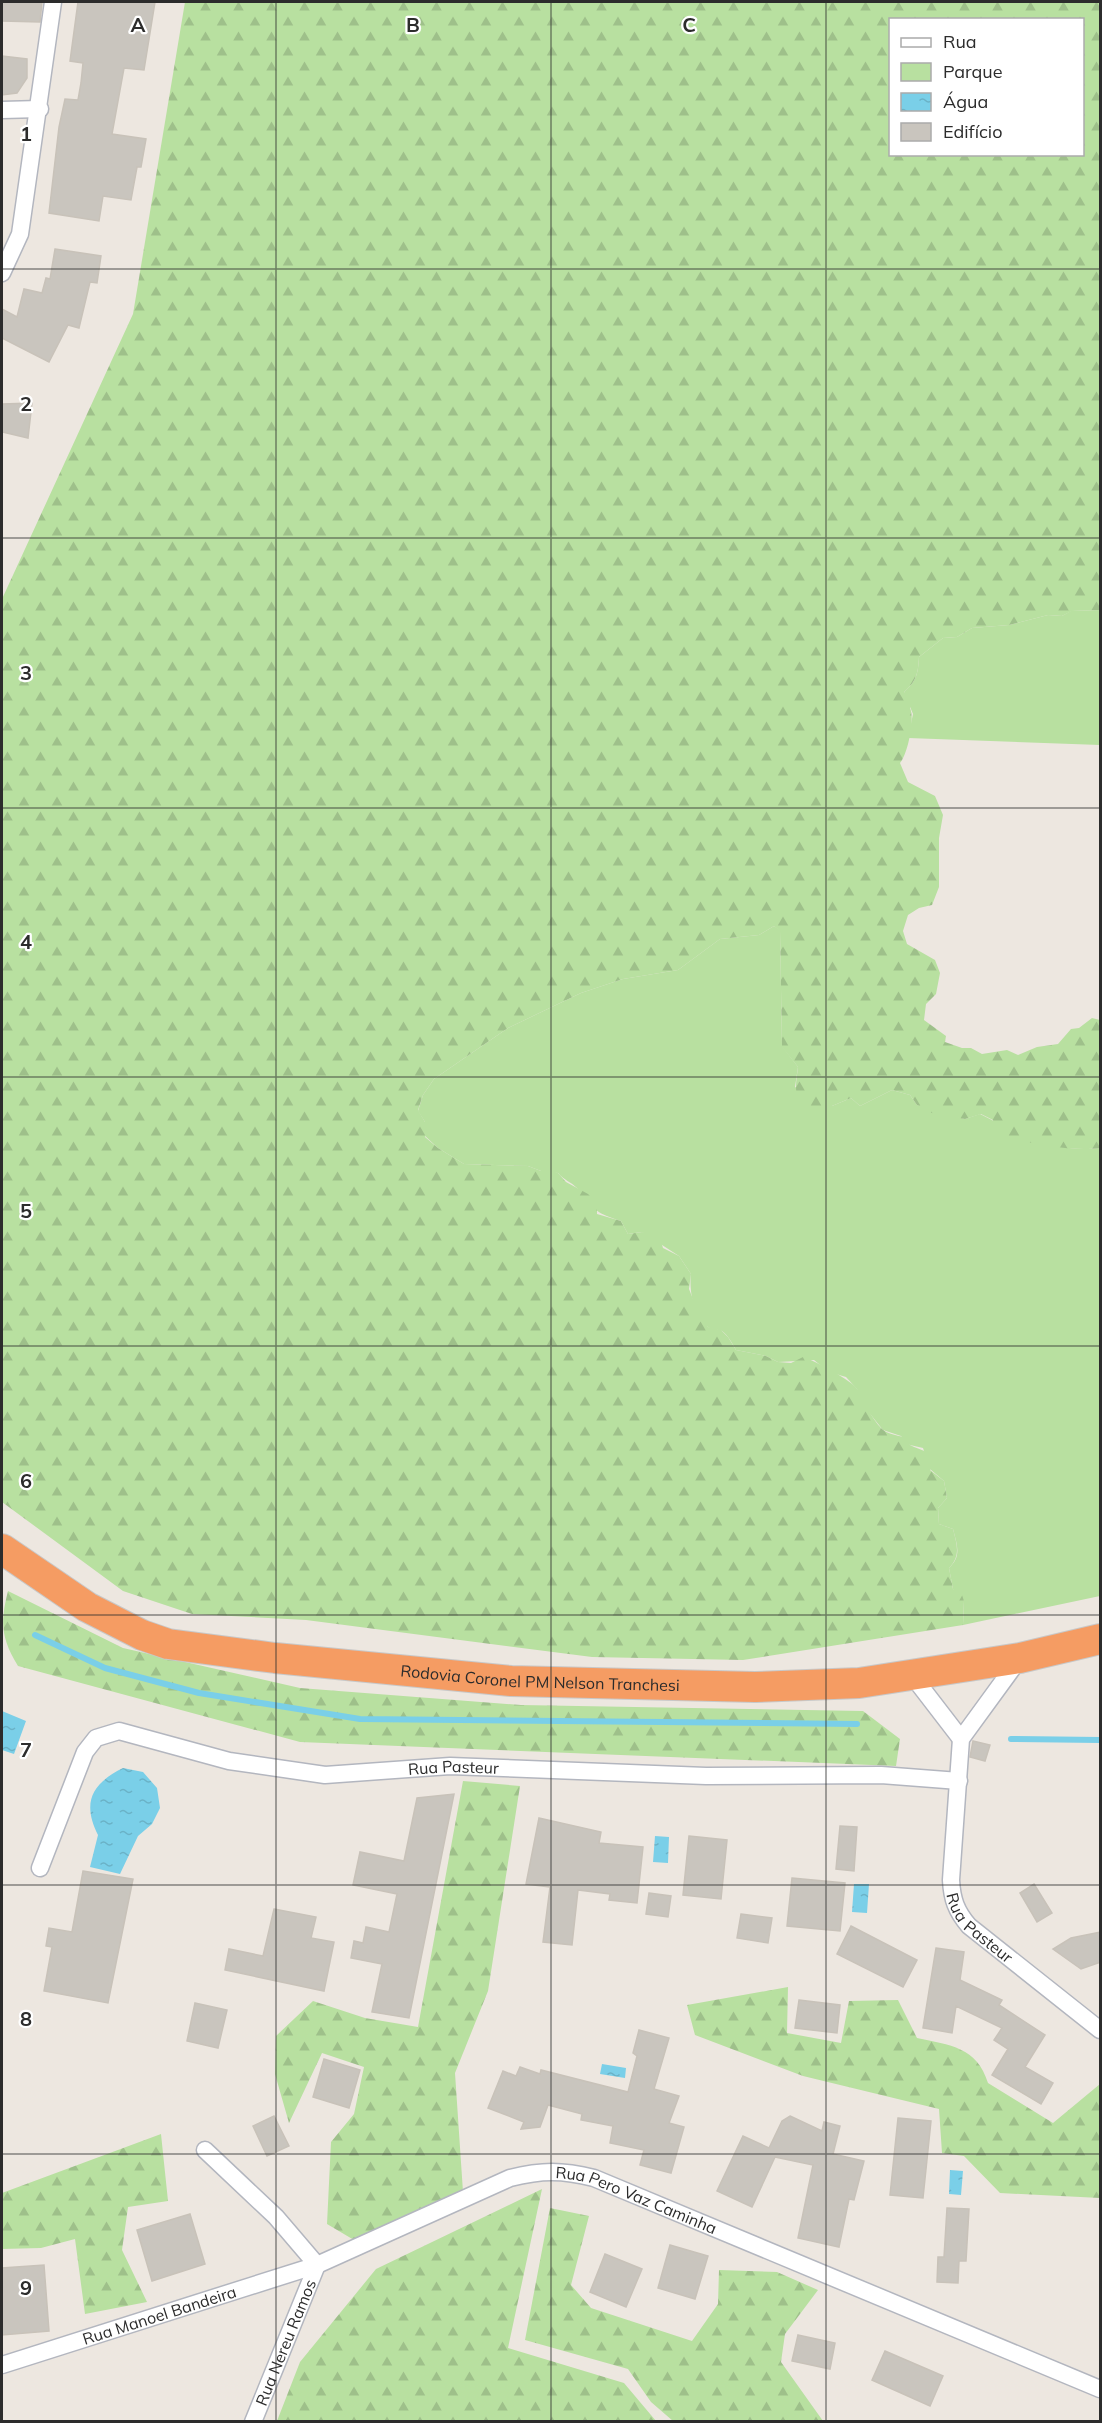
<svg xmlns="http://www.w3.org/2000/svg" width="1102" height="2423" font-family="Mulish,sans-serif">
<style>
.green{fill:#b8e0a0}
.forest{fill:url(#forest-firs);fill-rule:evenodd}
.water{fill:url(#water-ripples)}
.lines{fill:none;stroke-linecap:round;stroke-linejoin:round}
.stream{stroke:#7acfe8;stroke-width:6}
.building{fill:#c9c5be;stroke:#c8c2b9;stroke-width:1.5}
.street-casing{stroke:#b3b6bf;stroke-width:19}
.highway-casing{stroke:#c8c8c8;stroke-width:32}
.street{stroke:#fff;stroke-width:16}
.highway{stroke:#f59c63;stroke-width:30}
.grid{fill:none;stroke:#2c2c2c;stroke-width:1.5;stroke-opacity:0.55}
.labels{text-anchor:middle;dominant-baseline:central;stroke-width:4.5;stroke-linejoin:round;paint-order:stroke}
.street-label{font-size:16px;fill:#2c2c2c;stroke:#fff}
.grid-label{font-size:20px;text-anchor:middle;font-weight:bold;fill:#2c2c2c;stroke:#fff;stroke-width:4.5;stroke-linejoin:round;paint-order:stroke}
</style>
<defs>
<pattern id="forest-firs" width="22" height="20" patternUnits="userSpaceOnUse" patternTransform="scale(1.5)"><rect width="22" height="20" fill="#b8e0a0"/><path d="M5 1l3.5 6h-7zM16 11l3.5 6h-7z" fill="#9ec08a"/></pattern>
<pattern id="water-ripples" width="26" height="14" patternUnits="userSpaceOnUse" patternTransform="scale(1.5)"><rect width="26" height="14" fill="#7acfe8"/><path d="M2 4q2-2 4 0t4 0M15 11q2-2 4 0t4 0" fill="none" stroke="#6ab2c7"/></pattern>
</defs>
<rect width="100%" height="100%" fill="#ede7e0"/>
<path class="green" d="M1100,610V745L908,738L913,714L904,692C917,681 918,673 919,657L943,638L957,637L972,628L1009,625L1048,615L1062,616L1071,611Z
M774,926L780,930L782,1046L798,1067L795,1087L832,1106L851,1098L860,1106L892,1090L910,1095L917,1105L965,1119L980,1114C1018,1133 1057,1154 1100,1148V1596L963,1625L964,1601L953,1589L949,1568C962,1556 957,1545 953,1529L939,1524L938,1508L947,1498L944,1481L930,1469L923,1448L910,1445L901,1436L883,1430L863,1405L857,1389L846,1377L829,1372L814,1360L778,1362L766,1356L736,1350C732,1343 728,1335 722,1331C718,1329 712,1330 708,1327C693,1317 689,1289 691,1274L679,1256L642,1232L628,1234L621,1221C589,1211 598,1209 577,1188C571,1182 564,1180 558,1173L541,1171L528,1166L464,1164L438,1148L425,1136V1122L418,1111L423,1095L434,1079L508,1028L581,993L623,979L678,970L720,939L759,935Z"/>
<path class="forest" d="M185,2H1100V610L1072,611L1062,616L1048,615L1009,625L972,628L957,637L943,638L919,657C918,673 917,681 904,692L913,703L910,708C915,718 908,754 900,763L908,782L935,796L943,815L939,838V887L932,905L919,908L908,915L903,931L907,944L935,960L940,973L936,994L926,1004L924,1020L946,1036L945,1042L962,1048H971L982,1054L1007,1050L1018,1055L1037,1047L1058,1044L1071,1029L1079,1028L1092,1018L1100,1020V1148C1070,1152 1023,1143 995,1133L993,1120L981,1114L965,1119L932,1113L917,1105L910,1095L892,1090L860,1106L851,1098L832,1106L807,1109C792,1097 796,1084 798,1067L782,1047L780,931L774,926L759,935L720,939L678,970L623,979L581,993L508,1028L434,1079L423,1095L418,1110L425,1122V1137L438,1148L464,1164L528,1166L541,1171L550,1170L558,1173L566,1182L588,1194L597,1203V1214L621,1221L628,1234L642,1232L659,1235L663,1248L679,1256L691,1274L689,1289L700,1317L708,1327L721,1330L728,1337L736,1350L766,1356L778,1362L791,1363L803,1357C814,1360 853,1381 858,1390C865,1403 871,1418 882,1429C888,1435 900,1435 908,1439L910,1445C921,1451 932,1450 934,1466L930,1470L944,1481L947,1498L938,1508L939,1524L953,1529C957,1545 961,1556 949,1568L953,1589L961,1592L964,1601L963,1625L743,1660L592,1657L306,1620L192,1614L123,1591L2,1502V599L133,314ZM890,20H1082V154H890Z
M8,1591L123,1648L300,1688L521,1705L863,1711L900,1739L896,1766L300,1742L18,1666C1,1638 0,1623 8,1591Z
M463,1781L520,1786L488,1991L455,2073L463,2192L354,2240L327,2224L331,2142L354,2114L364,2067L322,2053L289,2123L275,2074L276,2036L313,2001L365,2018L418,2027Z
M788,1987L787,2033L841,2043L849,2001L898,2000L917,2038C950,2045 977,2047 988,2083L1053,2123L1100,2084V2198L1000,2193L964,2156L942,2153L939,2109L803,2076L695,2035L687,2005Z
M161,2134L168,2201L128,2207L122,2250L147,2302L85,2314L75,2239L41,2248L2,2249V2193Z
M542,2189L508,2348L624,2383L656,2421H277L300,2362L376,2269Z
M550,2208L589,2216L571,2285L591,2308L692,2341L718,2304L719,2270L777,2272L818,2290L785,2334L781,2362L823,2421H673L651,2402L628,2369L525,2340Z"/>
<path class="water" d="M2,1711L26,1721L14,1754L2,1750Z
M123,1768L143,1772L157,1788L160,1808L152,1824L138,1836L120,1874L90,1867L98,1835C82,1803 91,1784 123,1768Z
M655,1836L669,1837L668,1863L653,1862Z
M854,1884H869L867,1913L852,1912Z
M602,2064L626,2068L625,2078L600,2074Z
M950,2170L963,2171L961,2195L949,2194Z"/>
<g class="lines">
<path class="stream" d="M35,1635L105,1668L199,1693L360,1719L857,1724
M1011,1739L1100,1740"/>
</g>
<path class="building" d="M2,2H42L40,22L2,21Z
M78,2H155L144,70L124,68L112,134L146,139L141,167H137L131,200L103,196L99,221L49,213L59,127L65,99L78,100L81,83L83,63L70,61Z
M2,56L27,59V78L17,93L2,95Z
M55,249L101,256L97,283L90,282L79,328L68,325L49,362L2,338V309L17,317L24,289L42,293L46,278L50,279Z
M32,403L28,438L2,432V404Z
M973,1741L990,1745L985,1761L970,1757Z
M454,1794L409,2018L372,2012L382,1964L351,1958L354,1941L363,1943L366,1927L389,1932L397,1894L353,1885L360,1852L404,1861L417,1798Z
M539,1818L601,1832L599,1843L643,1847L637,1903L609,1900L610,1894L578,1890L572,1945L543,1942L550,1887L526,1884Z
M840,1826L857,1827L854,1871L836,1869Z
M689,1836L727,1840L721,1899L683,1895Z
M83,1871L133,1879L108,2003L44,1991L52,1947L46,1946L49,1928L72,1932Z
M792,1878L845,1883L840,1931L787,1926Z
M1034,1884L1052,1913L1037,1922L1020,1893Z
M649,1893L671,1896L668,1917L646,1914Z
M274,1909L316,1917L311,1938L334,1942L324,1991L225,1970L229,1949L263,1956Z
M741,1914L772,1918L768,1943L737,1938Z
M851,1926L917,1960L903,1987L837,1954Z
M1101,1932V1962L1081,1969L1053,1949L1071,1938Z
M936,1948L964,1952L960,1980L1002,2000L999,2005L1045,2035L1025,2067L1053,2083L1041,2104L992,2075L1008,2049L994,2040L1002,2028L956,2006L952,2033L923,2028Z
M799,2000L840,2005L837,2033L795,2028Z
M195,2003L227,2010L218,2048L187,2041Z
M639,2030L669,2038L654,2089L679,2096L669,2123L684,2127L671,2173L640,2165L644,2150L610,2143L613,2126L581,2120L582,2114L548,2105L540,2127L521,2129L524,2122L488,2108L503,2071L516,2076L520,2067L540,2074L541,2070L628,2092L637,2056L633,2053Z
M324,2059L360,2070L349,2108L313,2097Z
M274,2116L289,2146L267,2156L253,2126Z
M790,2116L822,2131L824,2122L840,2126L833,2154L864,2161L854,2200L849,2199L839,2247L798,2238L813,2165L775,2157L752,2207L717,2191L743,2136L769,2148L782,2121Z
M898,2118L931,2121L923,2198L890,2195Z
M947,2208L969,2209L966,2261H959L958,2283L937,2282L938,2257H944Z
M190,2214L205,2264L152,2281L137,2230Z
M670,2245L708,2256L695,2299L658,2288Z
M605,2254L642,2269L626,2307L590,2292Z
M44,2265L49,2331L2,2335V2268Z
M798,2335L835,2343L830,2369L792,2361Z
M885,2351L943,2376L930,2406L872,2380Z"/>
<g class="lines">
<g class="street-casing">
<g id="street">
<path d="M2,110L40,109"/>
<path d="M2,273L20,234L53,2"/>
<path id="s1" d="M1020,1658L961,1739L951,1880C952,1899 956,1911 969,1926L1100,2030"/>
<path d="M911,1674L961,1739"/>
<path id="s2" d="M40,1868L85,1752L96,1738L119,1731L229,1761L325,1775L450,1766L706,1776L881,1775L959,1781"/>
<path d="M205,2150L276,2217L317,2265"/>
<path id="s3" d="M2,2365L317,2265L510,2178C542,2170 562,2170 594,2178L1100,2389"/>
<path id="s4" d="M253,2422L317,2265"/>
</g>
</g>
<g class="highway-casing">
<g id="highway">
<path id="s5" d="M2,1549L87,1607L142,1635L168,1644L275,1658L511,1681L755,1687L859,1683L1020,1658L1100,1639"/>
</g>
</g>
<use href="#street" class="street"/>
<use href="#highway" class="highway"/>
</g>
<path class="grid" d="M276,2V2422M551,2V2422M826,2V2422M2,269H1100M2,538H1100M2,808H1100M2,1077H1100M2,1346H1100M2,1615H1100M2,1885H1100M2,2154H1100"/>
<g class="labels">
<g class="street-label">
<text stroke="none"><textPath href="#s5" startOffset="566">Rodovia Coronel PM Nelson Tranchesi</textPath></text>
<text stroke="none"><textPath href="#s2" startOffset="506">Rua Pasteur</textPath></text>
<text stroke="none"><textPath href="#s1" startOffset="300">Rua Pasteur</textPath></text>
<text stroke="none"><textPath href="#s3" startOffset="674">Rua Pero Vaz Caminha</textPath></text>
<text stroke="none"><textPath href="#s3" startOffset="165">Rua Manoel Bandeira</textPath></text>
<text stroke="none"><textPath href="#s4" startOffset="86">Rua Nereu Ramos</textPath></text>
</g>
</g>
<g class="grid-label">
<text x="138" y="32">A</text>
<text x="413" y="32">B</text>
<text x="689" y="32">C</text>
<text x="26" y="141">1</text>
<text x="26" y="411">2</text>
<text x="26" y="680">3</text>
<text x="26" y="949">4</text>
<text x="26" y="1218">5</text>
<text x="26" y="1488">6</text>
<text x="26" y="1757">7</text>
<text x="26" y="2026">8</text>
<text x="26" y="2295">9</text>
</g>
<rect width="1102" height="2423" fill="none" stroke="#2c2c2c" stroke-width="6"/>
<rect x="889" y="18" width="195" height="138" fill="#ffffff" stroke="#ababab" stroke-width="1.5"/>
<rect x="901" y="38" width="30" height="9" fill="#ffffff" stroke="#ababab" stroke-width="1.5"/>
<text x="943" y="48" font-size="18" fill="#2c2c2c">Rua</text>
<rect x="901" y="63" width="30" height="18" fill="#b8e0a0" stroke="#ababab" stroke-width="1.5"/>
<text x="943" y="78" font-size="18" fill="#2c2c2c">Parque</text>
<rect x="901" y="93" width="30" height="18" fill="url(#water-ripples)" stroke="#ababab" stroke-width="1.5"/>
<text x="943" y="108" font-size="18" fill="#2c2c2c">Água</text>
<rect x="901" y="123" width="30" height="18" fill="#c9c5be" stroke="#ababab" stroke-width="1.5"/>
<text x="943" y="138" font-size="18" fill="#2c2c2c">Edifício</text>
</svg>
